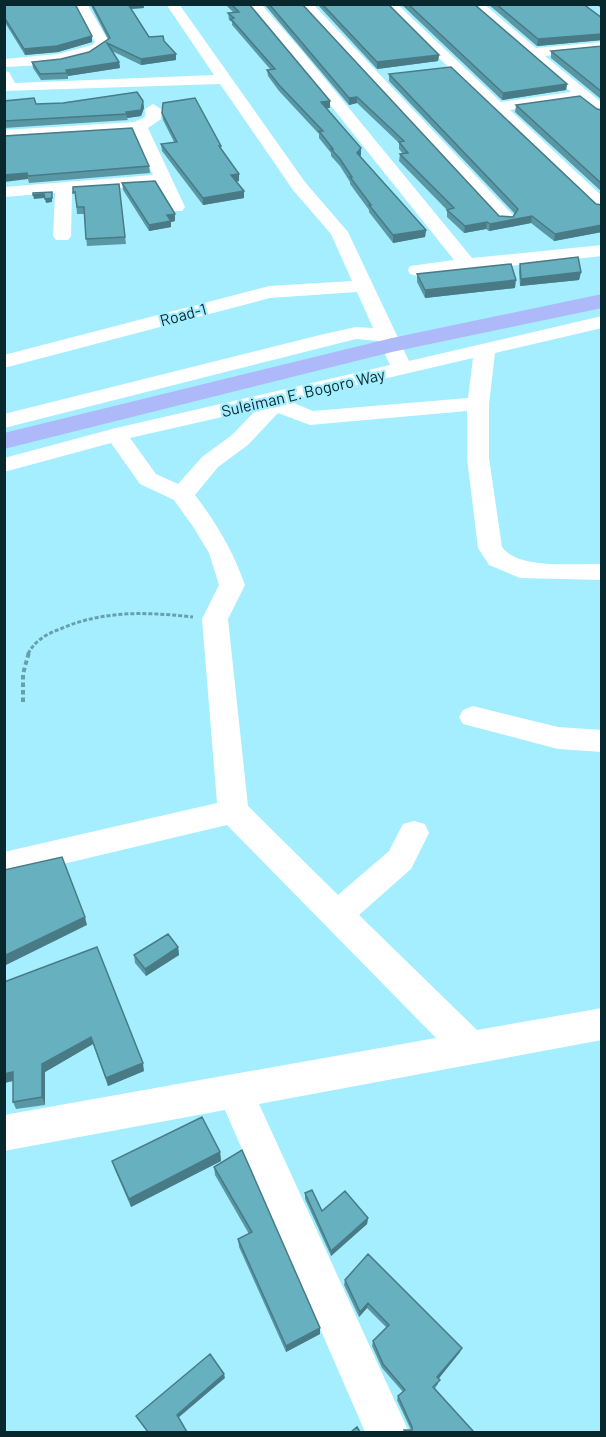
<svg xmlns="http://www.w3.org/2000/svg" width="606" height="1437" font-family="Barlow,sans-serif">
<style>
.lines{fill:none;stroke-linecap:round;stroke-linejoin:round}
.path-far1{stroke:#66a0ac;stroke-width:3;stroke-dasharray:4 2;stroke-linecap:butt}
.path{stroke:#66a0ac;stroke-width:4;stroke-dasharray:4.5 3;stroke-linecap:butt}
.minor{fill:#fff;fill-rule:evenodd}
.major{fill:#aeb9f9;fill-rule:evenodd}
.wall{fill:#5997a5}
.shaded-wall{fill:#487b86}
.building{fill:#67b0c0;stroke:#487b86;stroke-width:1.5}
.labels{text-anchor:middle;dominant-baseline:central;stroke-width:4.5;stroke-linejoin:round;paint-order:stroke}
.far-street-label{font-size:16px;fill:#08282e;stroke:#a4eeff}
</style>
<rect width="100%" height="100%" fill="#a4eeff"/>
<g class="lines">
<path class="path-far1" d="M28,654C35,640 47,634 60,629C104,610 147,612 193,617"/>
<path class="path" d="M23,702V674L29,652"/>
<path class="minor" d="M74,4H87L109,42C91,67 34,65 4,67V59L58,54L92,45L95,42Z
M166,4H179L305,182L348,232L409,361L602,316V328L495,353L489,404V458L502,547C519,570 575,563 602,564V580L520,578L489,565L478,548L467,458V411L310,425L278,413L248,445L218,467L195,495C217,524 233,551 245,585L228,619L248,806L338,895L389,851L403,824L414,821L425,824L429,833L411,869L359,915L477,1030L602,1008V1040L259,1104L409,1432H365L225,1110L4,1151V1115L436,1038L227,825L4,878V852L217,803L202,619L219,585L209,553L194,528L174,500L140,484L111,443L4,472V458L116,428L390,365L379,341L356,339L4,428V414L324,334L356,327L373,328L357,292L270,298L4,368V355L269,286L352,281L331,234L293,190L220,84L4,91V71L9,72L15,83L214,75ZM473,358L468,398L313,411L289,401ZM257,409L232,435L202,457L178,484L156,474L130,438Z
M247,4H261L298,46L472,258L602,245V256L417,276L410,274L408,270L410,266L454,260L288,52Z
M299,4H313L512,214L515,218L512,222H500Z
M383,4H397L501,102L571,92L469,4H484L536,48L602,42V50L545,56L602,103V116L597,114L580,100L510,110L602,196V211L596,210Z
M153,104L161,109V119L148,128L185,207L182,211H170L157,185L72,192L71,236L68,240H56L53,236L55,193L4,197V187L153,175L134,132L4,140V130L134,122L145,117V109Z
M473,706L558,727L602,730V752L558,749L463,724L459,717L463,710Z"/>
<path class="major" d="M602,294V308L392,352L4,449V433L392,338Z"/>
</g>
<path class="wall" d="M4,4L92,42L58,52L25,55L4,21Z
M90,4H143L144,8L131,9L149,37L164,41L176,60L141,65L112,51L119,62L120,68L68,76V79L41,80L33,68L32,62L61,59L89,52L108,39Z
M225,4H249L330,108H326L361,148V155L360,156L426,230L425,237L393,243L369,212V210L350,184V182L340,166L331,156V153L319,138V134L279,91L268,76L267,70L270,69L232,25V22L229,20L228,13H234Z
M264,4H302L499,216L513,217L515,214L389,81V74L596,204L602,205V232L554,241L531,223L489,231L486,229L464,233L447,217V210L399,161L400,154H403L399,149V143L357,103L349,105Z
M317,4H388L439,55L438,61L377,69Z
M401,4H474L567,84L566,90L502,100Z
M488,4H583L602,18V40L537,46Z
M596,4H602V9Z
M602,46V100L551,58V51Z
M4,101L36,104L143,101L144,108L141,116L127,118L128,120L4,128Z
M516,105L597,109L602,110V192L515,112Z
M162,113L221,149L239,174V181L236,182L244,198L203,205L162,151L161,144L174,142L163,120Z
M4,136L149,166L150,173L29,183L28,179Z
M122,183L175,221L171,222V227L149,231L123,190Z
M119,184L126,244L87,246L84,214H77L76,199H74Z
M520,264L581,272L579,280L520,286L519,272Z
M417,274L515,288L425,298L417,282Z
M178,947L179,955L146,976L135,963L134,955Z
M4,982L144,1071L108,1086L93,1044L45,1072V1105L16,1109L13,1102V1081L4,1083Z
M220,1152L221,1161L131,1207L115,1170L112,1161Z
M214,1167L320,1334L286,1352L239,1247L238,1239L249,1234L215,1175Z
M305,1193L322,1211L368,1218L367,1224L331,1256L305,1199Z
M345,1280L460,1352L438,1379V1384L435,1388L472,1432H403L404,1430H411L397,1400L398,1396L403,1392L382,1368L372,1346L373,1341L387,1328L367,1308L359,1317L344,1285Z"/>
<path class="shaded-wall" d="M128,4H143L144,8L128,9Z
M602,34V40L537,46L538,39Z
M92,36V42L58,52L25,55L24,49Z
M176,54V60L141,65V59Z
M439,55L438,61L377,69V62Z
M119,62L120,68L68,76L66,70Z
M567,84L566,90L502,100L503,93Z
M357,97V103L349,105V98Z
M143,101L144,108L141,116L127,118L126,112Z
M330,101V108L321,109V102Z
M361,148V155L357,160V153Z
M27,173L28,179L4,182V175Z
M239,174V181L231,183V175Z
M244,191V198L203,205V198Z
M52,192V202L46,203L45,199Z
M44,194V198L34,199L33,195Z
M175,214V221L171,222V227L149,231V225L167,215Z
M532,216L531,223L489,231L490,224Z
M487,222L486,229L464,233L465,226Z
M602,225V232L554,241L555,234Z
M426,230L425,237L393,243V235Z
M581,272L579,280L520,286L521,279Z
M516,280L515,288L425,298V290Z
M85,917L87,925L4,966V956Z
M178,947L179,955L146,976L145,969Z
M91,1037L93,1044L45,1072V1105L42,1097V1064Z
M143,1063L144,1071L108,1086L106,1078Z
M13,1072L16,1080L4,1083V1074Z
M220,1152L221,1161L131,1207L129,1199Z
M368,1218L367,1224L331,1256V1251Z
M368,1303L367,1308L359,1317L360,1312Z
M320,1328V1334L286,1352V1346Z
M462,1348L460,1352L436,1382L437,1377Z
M224,1374L225,1378L178,1418L177,1415Z"/>
<path class="building" d="M4,4H75L92,36L57,46L24,49L4,17Z
M92,4H128L149,37L163,36L164,41L176,54L141,59L107,43L119,62L66,70L67,73L40,74L32,62L61,59L89,52L110,38Z
M231,4H249L330,101L321,102L361,148L357,153L426,230L393,235L369,205H371L350,177H352L340,159L331,149H333L319,131H323L279,85L267,70L275,69L231,19L234,18L228,13L239,12Z
M269,4H302L499,216L513,217L518,209L389,74L451,67L596,204L602,205V225L555,234L532,216L490,224L487,222L465,226L447,210L454,208L400,154L408,153L399,142L404,141L357,97L349,98Z
M322,4H388L439,55L377,62Z
M408,4H474L567,84L503,93Z
M496,4H583L602,18V34L538,39Z
M602,46V92L551,51Z
M137,92L143,101L141,110L126,112L127,114L4,121V101L34,98L36,104L63,103Z
M580,96L597,109L602,110V184L516,105Z
M195,98L221,146H219L239,174L231,175L244,191L203,198L161,144L177,142L162,113L163,103Z
M132,128L149,166L28,176L27,173L4,175V136Z
M155,181L175,214L167,215L171,221L149,225L122,183Z
M119,184L125,237L86,239L84,207H77L75,192L73,193V187Z
M52,192V198L45,199L44,194L33,195V193Z
M578,257L581,272L521,279L520,264Z
M511,264L516,280L425,290L417,274Z
M62,857L85,917L4,956V870Z
M168,934L178,947L145,969L134,955Z
M97,947L143,1063L106,1078L91,1037L42,1064V1097L13,1102V1072L4,1074V982Z
M202,1117L220,1152L129,1199L112,1161Z
M242,1150L320,1328L286,1346L238,1239L252,1232L214,1167Z
M312,1190L322,1211L345,1191L368,1218L331,1251L305,1193Z
M368,1254L462,1348L437,1377L440,1380L433,1387L473,1431L472,1432H405L404,1430H412V1427L398,1396L405,1390L383,1364L373,1341L389,1325L368,1303L360,1312L345,1280Z
M210,1354L224,1374L177,1415L187,1432H148L136,1416Z
M357,1427L360,1432H351Z"/>
<g class="labels">
<g class="far-street-label">
<text transform="translate(183 314) rotate(-15)">Road-1</text>
<text transform="translate(303 392) rotate(-13)">Suleiman E. Bogoro Way</text>
</g>
</g>
<rect width="606" height="1437" fill="none" stroke="#08282e" stroke-width="12"/>
</svg>
